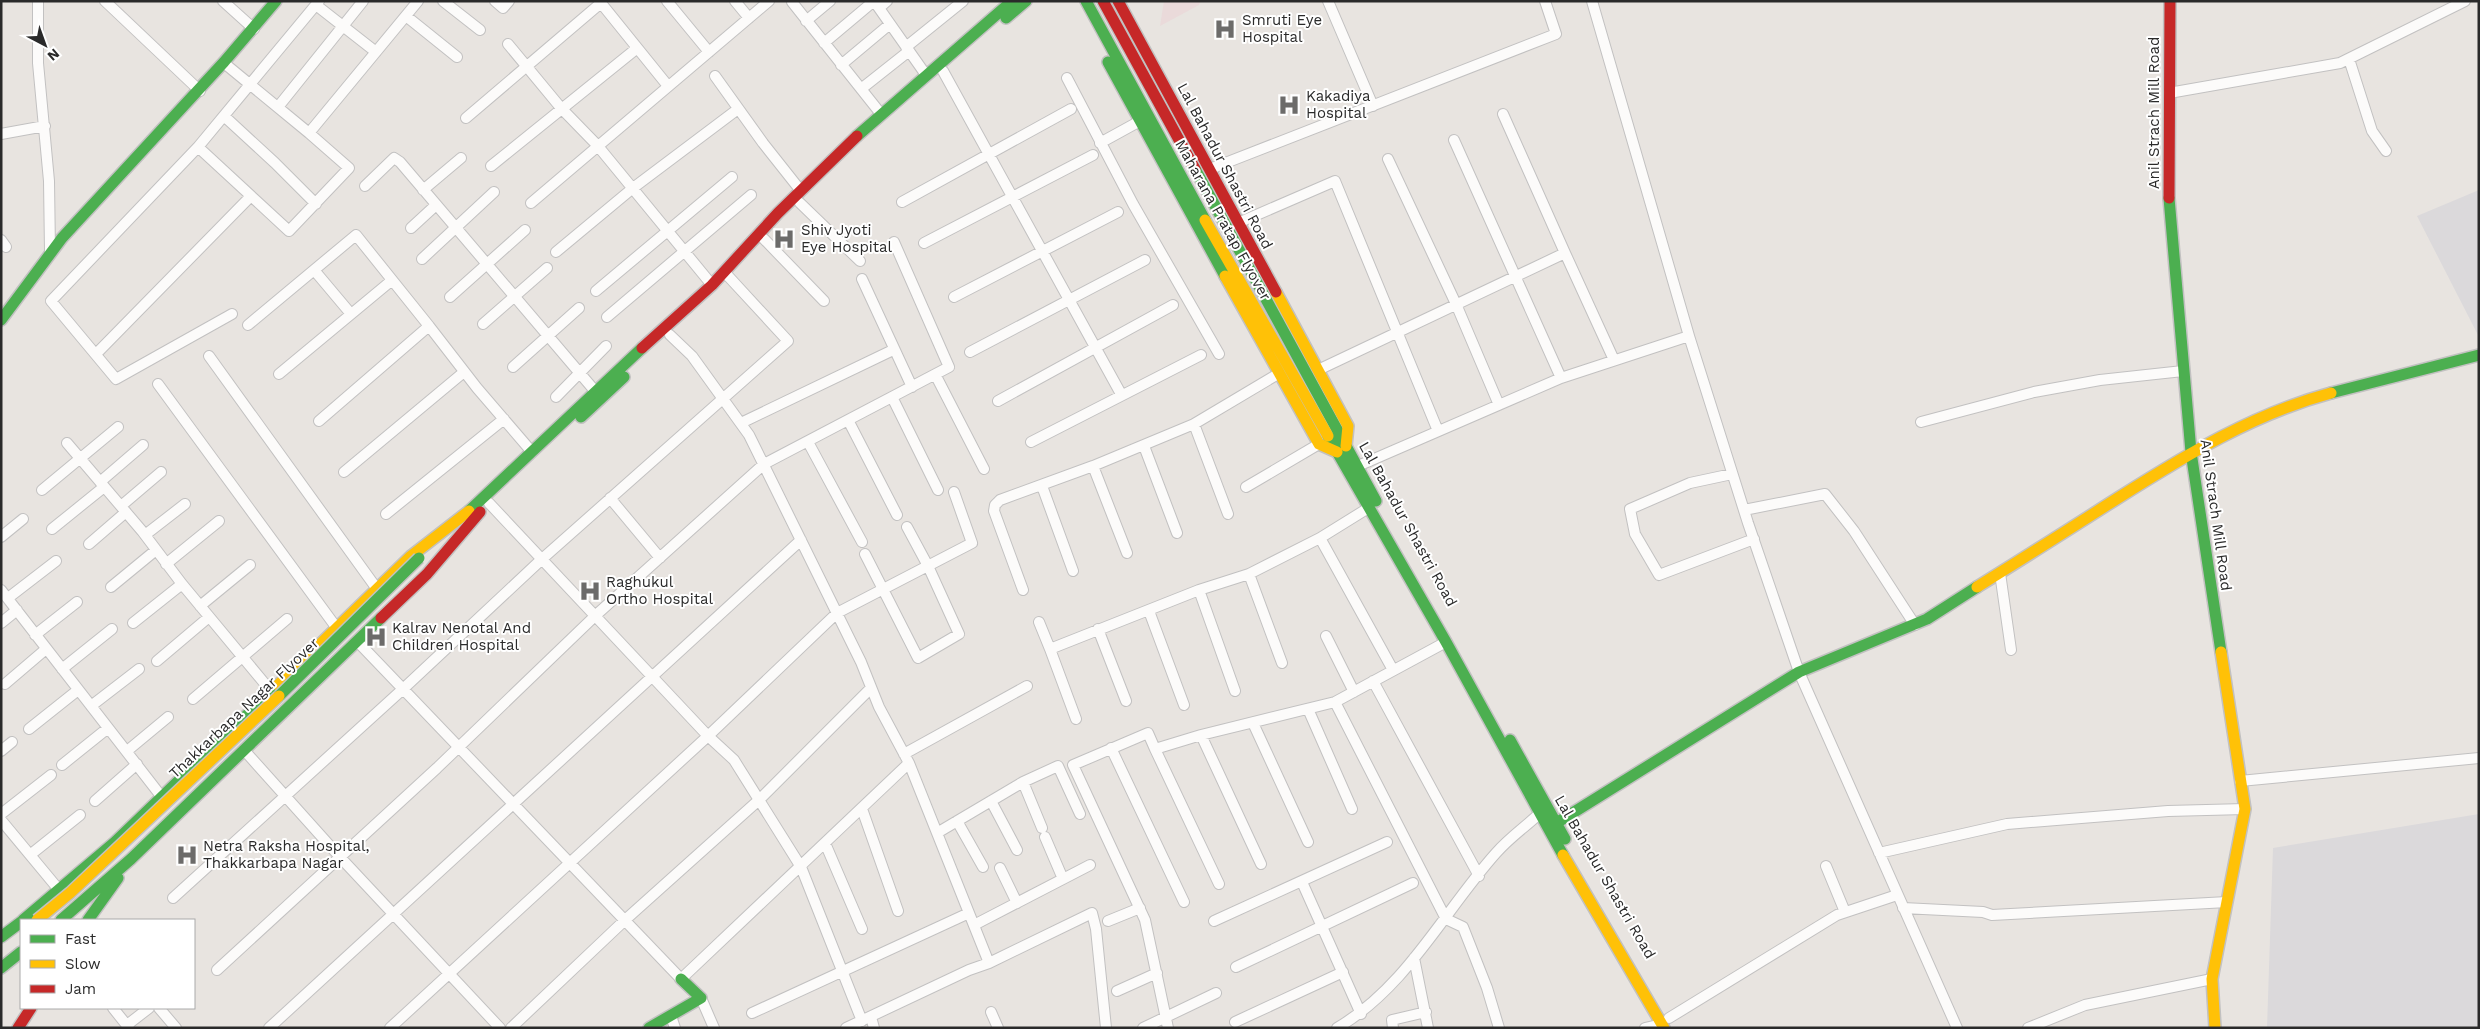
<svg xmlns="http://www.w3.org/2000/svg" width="2480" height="1029" font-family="'Work Sans',sans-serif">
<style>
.industrial{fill:#dbd9db}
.medical{fill:#eadada}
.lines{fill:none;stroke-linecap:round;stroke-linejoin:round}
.street-casing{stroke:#c2c1c1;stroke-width:12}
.fast-casing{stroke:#c2c1c1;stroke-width:14}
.slow-casing{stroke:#c2c1c1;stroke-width:14}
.jam-casing{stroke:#c2c1c1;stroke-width:14}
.street{stroke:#fcfbfa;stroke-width:10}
.fast{stroke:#4caf50;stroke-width:11}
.slow{stroke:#ffc107;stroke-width:11}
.jam{stroke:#c62828;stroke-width:11}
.fast-bridge-casing{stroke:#c2c1c1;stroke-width:14;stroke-linecap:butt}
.slow-bridge-casing{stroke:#c2c1c1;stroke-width:14;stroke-linecap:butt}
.fast-bridge{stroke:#4caf50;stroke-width:11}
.slow-bridge{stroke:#ffc107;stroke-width:11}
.labels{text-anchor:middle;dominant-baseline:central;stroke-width:4;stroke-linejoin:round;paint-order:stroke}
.poi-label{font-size:15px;fill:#2a2a2a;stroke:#fff;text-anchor:start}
.street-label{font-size:15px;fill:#2a2a2a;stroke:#fff}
</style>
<rect width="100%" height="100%" fill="#e8e4e0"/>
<path class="industrial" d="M2479,190V335H2478L2417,216Z
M2479,814V1028H2267L2273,848Z"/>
<path class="medical" d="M1164,1H1201L1199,5L1160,26Z"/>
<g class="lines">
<g class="street-casing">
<path id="street" d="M38,1V63L49,181L50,252
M105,1L200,91
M223,1L254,29
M443,1L480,30
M495,1L503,8L509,1
M667,1L709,52
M735,1L749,18
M874,1L926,75
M1328,1L1373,106
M792,2L881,114
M316,5L376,52
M879,8L887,1
M406,16L457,57
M806,21L830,1
M824,43L874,1
M508,44L561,108L597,145L712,285
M906,47L963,1
M2349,59L2372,131L2386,151
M224,63L309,133L418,1
M841,65L890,24
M943,71L1121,394
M715,76L763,143L801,191
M1067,78L1133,204L1219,354
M861,89L909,51
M2169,93L2340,63L2465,1
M278,107L363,1
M224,116L275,163L316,204
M466,118L601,3L668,86
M309,133L349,168L289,231L198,147L319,1
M1,134L45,126
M1454,140L1561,378
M1100,143L1140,121
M198,147L51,301L116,379L232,314
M1388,159L1456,304L1499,405
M491,166L636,49
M1210,169L1556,34L1545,1
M365,186L394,158L400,162L595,391
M423,190L461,158
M902,202L1071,109
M531,203L769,1
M800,203L860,261
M1238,223L1335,181L1438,431
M411,228L436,205
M764,239L824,301
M1,240L6,247
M924,243L1093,155
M556,252L633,188L738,109
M1565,253L1614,360
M422,259L494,192
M314,270L351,314
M862,279L912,387
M596,291L732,177
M450,297L525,230
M954,297L1118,212
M607,317L751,195
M483,324L547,268
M248,325L356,235L429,326L319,421
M429,326L477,388L532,452
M670,335L692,356L749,435L861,662L879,707L909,763L989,963
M1689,336L1748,523L1799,672L1957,1028
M970,352L1145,260
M96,354L251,196
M209,356L377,589
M513,367L579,308
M1318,370L1565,253L1503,114
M279,374L391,281
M936,376L984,469
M158,384L336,627
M556,397L606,346
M892,397L938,490
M998,401L1173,305
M848,420L897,515
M1921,422L2034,392L2100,380L2183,371
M741,423L893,350
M1194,424L1228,514
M808,442L862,542
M1031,442L1201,355
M67,443L142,531L182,584L270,690
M1144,446L1177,533
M1093,466L1127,553
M1351,469L1561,378L1689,336L1592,1
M344,472L464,372
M1732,474L1690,483L1630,509L1635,534L1659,575L1754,539
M100,482L143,445
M1042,486L1073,571
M1246,487L1319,444
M42,490L118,427
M610,498L660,558
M489,503L708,736L734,760L801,867L862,1021
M121,506L161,472
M1744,510L1825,494L1854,531L1915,625
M386,514L504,419
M52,529L104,487
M145,535L185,504
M1,537L23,519
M1320,538L1393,670
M89,544L126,512
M865,554L918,658L959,634L928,566L907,527
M166,564L219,521
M2000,573L2011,650
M1249,574L1282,663
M111,587L156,550
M1,590L161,796
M1023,590L994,511L995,505L1000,500L1093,466L1194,424L1278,374
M1199,590L1235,691
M8,598L56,561
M200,606L250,565
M1149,611L1184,705
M1039,622L1050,649L1199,590L1249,574L1320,538L1370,507
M1,623L17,610
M133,623L182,584
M1098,629L1126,701
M35,635L77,602
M1326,636L1354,692
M357,641L681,979L909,763
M1050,649L1076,719
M157,661L209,617
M62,669L112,629
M1373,681L1479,876
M5,684L46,649
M193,699L287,619
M1335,702L1446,919L1463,927L1487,988L1499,1028
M91,706L139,669
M1308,709L1352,809
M1253,723L1308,842
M29,729L78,690
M1201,735L1261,864
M1111,748L1184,902
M1155,749L1219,884
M244,750L339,856L500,1028
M1,751L12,742
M127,751L168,717
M904,754L1027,686
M62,765L108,728
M2240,781L2479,758
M1023,782L1042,828
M95,801L137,764
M991,801L1017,850
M862,809L898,911
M1,814L51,775
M1,820L60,891
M957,821L983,867
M937,833L1023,782L1058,766L1080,814
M1045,837L1063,879
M825,843L862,929
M1879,853L2007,824L2168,811L2245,809
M30,855L80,815
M1826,866L1845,912
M1000,868L1017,903
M1302,882L1361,1014
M173,898L403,689L542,559L788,341L728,276
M1903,908L1983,912L1992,915L2227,902
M1108,921L1140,908
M1214,921L1387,842
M974,925L1090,865
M1414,958L1428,1028
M1236,967L1413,883
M217,970L437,768L596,615L764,464L949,367L894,242
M1117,991L1157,973
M701,998L714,1028
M113,1008L129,1028
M159,1008L176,1028
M991,1012L998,1028
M752,1013L969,913
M671,1016L675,1028
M871,1017L874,1028
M1669,1018L1837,915L1897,895
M1235,1022L1343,972
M127,1025L149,1008
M269,1028L801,540
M390,1028L708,736L837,613L972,543L954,492
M511,1028L625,920L760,799L871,688
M846,1028L969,970L989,963L1092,913L1096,929L1106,1028
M1143,1028L1216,993
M1168,1028L1145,920L1073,765L1148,733L1155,749L1201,735L1335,702L1446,642
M1337,1028C1407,987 1444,911 1496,853C1509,838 1525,827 1539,814
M1393,1028L1392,1020L1426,1012
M1645,1028L1662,1024
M2028,1028L2085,1005L2212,979"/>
</g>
<g class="fast-casing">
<path id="fast" d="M1086,1L1205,220
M1006,18L1026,1
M1108,62L1225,276
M857,136L1012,1
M1195,169L1376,501
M2169,198L2191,452L2221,652
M1,320L62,238L224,62L276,1
M2331,393L2479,355
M581,417L624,377
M1328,436L1446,642L1563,855
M469,511L642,348
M1510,740L1565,839
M1550,827L1799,672L1927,619L1977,587
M23,920L115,842L278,685
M61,920L131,859L381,618
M88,920L118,878
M1,937L21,922
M1,968L21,952
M649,1028L701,998L681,979"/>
</g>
<g class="slow-casing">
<path id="slow" d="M1205,220L1328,436
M1225,276L1319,444L1337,452
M1276,292L1348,426L1346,446
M1977,587C2024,558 2071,528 2118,498C2186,455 2253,414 2331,393
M278,685L411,556L469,511
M1563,855L1664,1028
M2215,1028L2212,979L2245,809L2221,652"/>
</g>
<g class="jam-casing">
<path id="jam" d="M1103,1L1195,169
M1118,1L1276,292
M2169,198L2170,1
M642,348L712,285L778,213L857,136
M381,618L427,574L480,512
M18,1028L31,1008"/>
</g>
<use href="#street" class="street"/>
<use href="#fast" class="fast"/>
<use href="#slow" class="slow"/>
<use href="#jam" class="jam"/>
<g class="fast-bridge-casing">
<path id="fast-bridge" d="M279,696L419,558"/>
</g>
<g class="slow-bridge-casing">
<path id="slow-bridge" d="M37,920L70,893L279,696"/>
</g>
<use href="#fast-bridge" class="fast-bridge"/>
<use href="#slow-bridge" class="slow-bridge"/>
</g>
<defs>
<g id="hospital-bare" transform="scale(1.725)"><path d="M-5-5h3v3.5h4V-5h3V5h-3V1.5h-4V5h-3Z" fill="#6c6b6a" stroke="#fff" stroke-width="2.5" paint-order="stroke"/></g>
</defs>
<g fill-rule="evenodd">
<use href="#hospital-bare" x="1225" y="29"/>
<use href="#hospital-bare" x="1289" y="105"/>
<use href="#hospital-bare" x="784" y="239"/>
<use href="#hospital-bare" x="590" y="591"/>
<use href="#hospital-bare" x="376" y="637"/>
<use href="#hospital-bare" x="187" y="855"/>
</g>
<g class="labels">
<g class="poi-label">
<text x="1242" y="20">Smruti Eye<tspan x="1242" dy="17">Hospital</tspan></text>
<text x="1306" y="96">Kakadiya<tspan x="1306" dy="17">Hospital</tspan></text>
<text x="801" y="230">Shiv Jyoti<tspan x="801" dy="17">Eye Hospital</tspan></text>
<text x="606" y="582">Raghukul<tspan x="606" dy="17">Ortho Hospital</tspan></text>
<text x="392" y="628">Kalrav Nenotal And<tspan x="392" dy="17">Children Hospital</tspan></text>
<text x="203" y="846">Netra Raksha Hospital,<tspan x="203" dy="17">Thakkarbapa Nagar</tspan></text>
</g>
<g class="street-label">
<text transform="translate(2154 113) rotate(-90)">Anil Strach Mill Road</text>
<text transform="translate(1225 166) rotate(62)">Lal Bahadur Shastri Road</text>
<text transform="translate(1223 220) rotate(61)">Maharana Pratap Flyover</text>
<text transform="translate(2216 515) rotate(82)">Anil Strach Mill Road</text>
<text transform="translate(1408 524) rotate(61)">Lal Bahadur Shastri Road</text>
<text transform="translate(244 708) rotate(-43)">Thakkarbapa Nagar Flyover</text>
<text transform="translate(1605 877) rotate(60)">Lal Bahadur Shastri Road</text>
</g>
</g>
<rect width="2480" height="1029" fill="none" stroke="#2a2a2a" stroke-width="5"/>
<rect x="20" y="919" width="175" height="90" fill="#ffffff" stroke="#aaaaaa"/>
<rect x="30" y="935" width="25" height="8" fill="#4caf50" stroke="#aaaaaa"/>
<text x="65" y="944" font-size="15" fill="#2a2a2a">Fast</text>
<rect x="30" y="960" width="25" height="8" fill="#ffc107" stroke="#aaaaaa"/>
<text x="65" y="969" font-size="15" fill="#2a2a2a">Slow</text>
<rect x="30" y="985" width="25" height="8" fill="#c62828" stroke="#aaaaaa"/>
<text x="65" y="994" font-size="15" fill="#2a2a2a">Jam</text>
<g transform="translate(45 45) rotate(139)" stroke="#ffffff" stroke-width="4" paint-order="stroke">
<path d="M0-4L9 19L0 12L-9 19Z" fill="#2a2a2a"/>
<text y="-8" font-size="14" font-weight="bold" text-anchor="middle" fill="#2a2a2a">N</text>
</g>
</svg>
